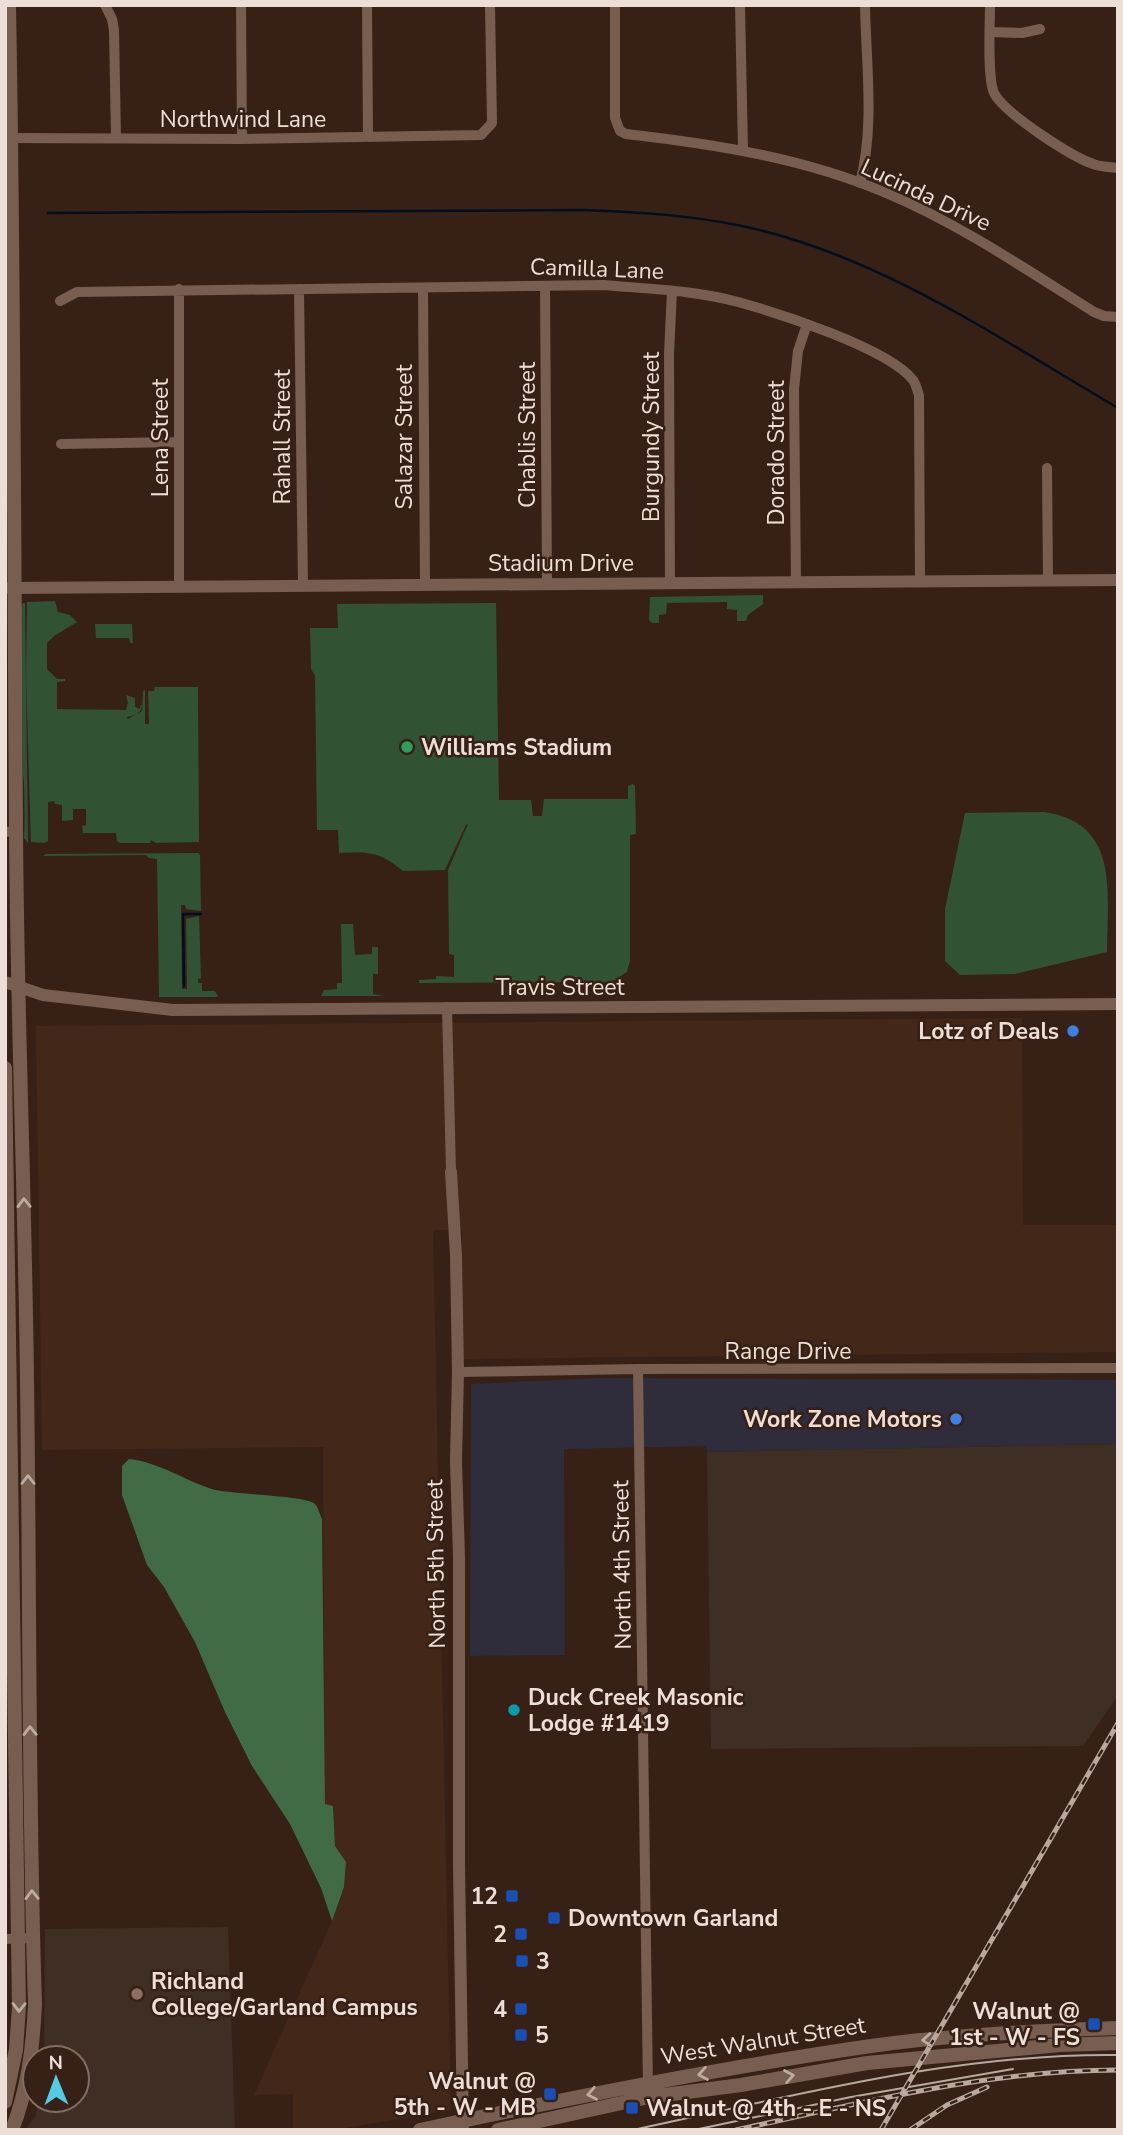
<svg xmlns="http://www.w3.org/2000/svg" width="1123" height="2135" font-family="'Nunito Sans',sans-serif">
<style>
.commercial{fill:#2f2c3c}
.built{fill:#432718}
.education{fill:#3f2e24}
.green{fill:#315234}
.forest{fill:#406b44}
.lines{fill:none;stroke-linecap:round;stroke-linejoin:round}
.stream{stroke:#000e1f;stroke-width:2.5}
.minor{stroke:#775e51;stroke-width:10}
.tertiary{stroke:#775e51;stroke-width:12}
.secondary{stroke:#775e51;stroke-width:14}
.tram{stroke:#b9a8a0;stroke-width:2}
.rail-casing{stroke:#b9a8a0;stroke-width:5}
.rail{stroke:#372116;stroke-width:2.5;stroke-dasharray:8;stroke-linecap:butt}
.oneway{stroke:#beaba1}
.leisure-dot{fill:#2e9e5b;stroke:#372116;stroke-width:2.5}
.shop-dot{fill:#3f7fe0;stroke:#372116;stroke-width:2.5}
.culture-dot{fill:#0f9aa8;stroke:#372116;stroke-width:2.5}
.transit-dot{fill:#1a4fb4;stroke:#372116;stroke-width:2.5}
.education-dot{fill:#8d6e63;stroke:#372116;stroke-width:2.5}
.labels{text-anchor:middle;dominant-baseline:central;stroke-width:5;stroke-linejoin:round;paint-order:stroke}
.street-label{font-size:23px;fill:#edded7;stroke:#372116}
.poi-label{font-size:23px;font-weight:bold;fill:#edded7;stroke:#372116;text-anchor:start}
</style>
<rect width="100%" height="100%" fill="#372116"/>
<path class="commercial" d="M598,1378L1118,1380V1444L707,1452L706,1446L564,1449L565,1655L470,1656L471,1384Z"/>
<path class="built" d="M1022,1018L1023,1225H1118V1352L463,1359L462,1230H433L451,2110L335,2130H293V2094L254,2095L332,1921L344,1887L346,1862L335,1847L333,1806L325,1804L323,1447L42,1450L36,1026Z"/>
<path class="education" d="M1118,1444V1695L1083,1746L711,1749L707,1452Z
M228,1927L235,2130H25L35,2117L40,2100H77V2058H44L45,1929Z"/>
<path class="green" d="M763,595V604L748,615L746,621H737V610L727,609V602L667,603L666,614L659,615V623H652L649,620L650,597Z
M55,601L58,612L70,615L77,622L54,636L47,643V669L57,679H65V681L57,682V709L126,710L128,703L126,695L135,698V707L140,709L141,704L142,706C141,714 133,716 127,717L128,719L142,711L143,692L145,689V724H149L148,691H154L155,687H198L199,842L156,843L151,840L150,843H120L117,841L116,833H83L82,826L86,825V809H73V820L62,821V805L55,804L54,801L48,802V841L44,843L31,842L26,678L27,602Z
M23,603H25L28,843L24,838C25,832 25,781 23,775L21,607Z
M496,603L499,800H531L533,816H542L544,799H628V786L633,784L635,786L636,834L630,835V961L627,972L611,982L419,983V980L436,979V976L454,977V955L449,954L448,870L468,824L466,825L445,870L403,871C379,851 369,852 339,853L338,830H317L315,676L311,669L310,628H338L337,604Z
M95,624H132L133,643H130L129,638H96Z
M1044,812C1121,823 1107,893 1107,952L1015,974L960,975L945,961V909L965,813Z
M198,853L200,855L201,911L186,909L185,905H181L182,989H187L186,919L199,916L201,978L198,979V983H202V991H215L218,997H159L157,859L149,858L146,855L43,856L46,854Z
M341,924H353L355,955L372,954V947H378V974H373V994L385,996H321L324,990L337,989V983H342Z"/>
<path class="forest" d="M129,1459C158,1462 184,1480 212,1489C233,1495 305,1495 315,1504C318,1507 320,1515 322,1519L325,1804L333,1806L335,1846L346,1862L344,1887L332,1921L321,1888L290,1824L252,1766L225,1712L195,1642L164,1587L147,1565L122,1495V1466Z"/>
<g class="lines">
<path class="stream" d="M48,213L583,210C637,212 689,215 742,226C879,255 998,338 1118,408
M184,986L183,914H201"/>
<path class="minor" d="M105,5L112,19L114,30L116,138
M241,5L242,139
M367,5L368,137
M615,5V118L620,131L626,134C714,144 804,158 886,193C960,224 1027,270 1094,312L1104,316L1118,317
M740,5L743,151
M990,5C990,25 987,77 994,93C1005,114 1073,158 1096,165C1103,167 1111,167 1118,168
M990,32L1022,33L1040,29
M6,138L242,139L481,135L492,123L490,5
M860,183C875,127 866,63 865,5
M545,286L547,584
M423,288L425,585
M179,289V586
M299,289L303,586
M60,301L77,292L604,285C648,289 695,290 738,302C778,313 888,348 913,380C916,384 917,390 919,395L920,582
M61,444L179,442
M1047,468L1048,581
M670,583L669,354L672,291
M796,583L794,389L798,351L807,324
M5,832L16,831
M447,1007L451,1172
M638,1369L648,2089
M458,1372L638,1369L1118,1368
M5,1939L33,1938"/>
<path class="tertiary" d="M5,588L1118,580
M5,982L43,995L173,1010L1118,1004
M451,1172L456,1255L458,1372L456,1461L459,1557V1865L463,2130"/>
<path class="secondary" d="M9,5C14,280 14,554 16,829C17,1013 25,1197 27,1381C30,1588 28,1796 35,2004C33,2047 28,2089 12,2130
M5,1068L19,2007L16,2050L5,2102
M420,2130C567,2098 715,2069 864,2047C947,2035 1033,2031 1118,2028
M498,2130L649,2097L741,2085L867,2063L1060,2045L1118,2043"/>
<path class="tram" d="M633,2130C793,2096 954,2053 1118,2055
M694,2130L851,2097L1013,2069"/>
<g class="rail-casing">
<path id="rail" d="M736,2130C861,2103 989,2070 1118,2070
M881,2130L1118,1723
M910,2130L947,2105L987,2087"/>
</g>
<use href="#rail" class="rail"/>
</g>
<defs><path id="oneway-chevron" d="M-2-3.5L2.5 0L-2 3.5" fill="none" stroke-width="1.6" stroke-linecap="round" stroke-linejoin="round" transform="scale(1.75)"/></defs>
<g class="oneway">
<use href="#oneway-chevron" transform="translate(24 1203) rotate(-91)"/>
<use href="#oneway-chevron" transform="translate(28 1480) rotate(-90)"/>
<use href="#oneway-chevron" transform="translate(30 1731) rotate(-91)"/>
<use href="#oneway-chevron" transform="translate(32 1895) rotate(-91)"/>
<use href="#oneway-chevron" transform="translate(19 2007) rotate(91)"/>
<use href="#oneway-chevron" transform="translate(927 2040) rotate(175)"/>
<use href="#oneway-chevron" transform="translate(703 2074) rotate(170)"/>
<use href="#oneway-chevron" transform="translate(789 2076) rotate(-10)"/>
<use href="#oneway-chevron" transform="translate(592 2094) rotate(169)"/>
</g>
<circle class="leisure-dot" cx="407" cy="747" r="7"/>
<g class="shop-dot">
<circle cx="1073" cy="1031" r="7"/>
<circle cx="956" cy="1419" r="7"/>
</g>
<circle class="culture-dot" cx="514" cy="1710" r="7"/>
<g class="transit-dot">
<rect x="505" y="1889" width="14" height="14" rx="3.5"/>
<rect x="547" y="1911" width="14" height="14" rx="3.5"/>
<rect x="514" y="1927" width="14" height="14" rx="3.5"/>
<rect x="515" y="1954" width="14" height="14" rx="3.5"/>
<rect x="514" y="2002" width="14" height="14" rx="3.5"/>
<rect x="1087" y="2017" width="14" height="14" rx="3.5"/>
<rect x="514" y="2028" width="14" height="14" rx="3.5"/>
<rect x="543" y="2087" width="14" height="14" rx="3.5"/>
<rect x="625" y="2101" width="14" height="14" rx="3.5"/>
</g>
<circle class="education-dot" cx="137" cy="1994" r="7"/>
<g class="labels">
<g class="street-label">
<text x="243" y="119">Northwind Lane</text>
<text transform="translate(926 195) rotate(25)">Lucinda Drive</text>
<text transform="translate(597 269) rotate(2)">Camilla Lane</text>
<text transform="translate(527 435) rotate(-90)">Chablis Street</text>
<text transform="translate(282 437) rotate(-90)">Rahall Street</text>
<text transform="translate(404 437) rotate(-90)">Salazar Street</text>
<text transform="translate(651 437) rotate(-90)">Burgundy Street</text>
<text transform="translate(160 438) rotate(-90)">Lena Street</text>
<text transform="translate(776 453) rotate(-90)">Dorado Street</text>
<text x="561" y="563">Stadium Drive</text>
<text x="560" y="987">Travis Street</text>
<text x="788" y="1351">Range Drive</text>
<text transform="translate(436 1564) rotate(-91)">North 5th Street</text>
<text transform="translate(622 1565) rotate(-91)">North 4th Street</text>
<text transform="translate(763 2041) rotate(-9)">West Walnut Street</text>
</g>
<g class="poi-label">
<text x="421" y="747">Williams Stadium</text>
<text x="1059" y="1031" text-anchor="end">Lotz of Deals</text>
<text x="942" y="1419" text-anchor="end">Work Zone Motors</text>
<text x="528" y="1697">Duck Creek Masonic<tspan x="528" dy="26">Lodge #1419</tspan></text>
<text x="498" y="1896" text-anchor="end">12</text>
<text x="568" y="1918">Downtown Garland</text>
<text x="507" y="1934" text-anchor="end">2</text>
<text x="536" y="1961">3</text>
<text x="151" y="1981">Richland<tspan x="151" dy="26">College/Garland Campus</tspan></text>
<text x="507" y="2009" text-anchor="end">4</text>
<text x="1080" y="2011" text-anchor="end">Walnut @<tspan x="1080" dy="26">1st - W - FS</tspan></text>
<text x="535" y="2035">5</text>
<text x="536" y="2081" text-anchor="end">Walnut @<tspan x="536" dy="26">5th - W - MB</tspan></text>
<text x="646" y="2108">Walnut @ 4th - E - NS</text>
</g>
</g>
<rect width="1123" height="2135" fill="none" stroke="#edded7" stroke-width="14"/>
<g transform="translate(56 2079) rotate(359)"><circle r="33" fill="#372116" stroke="#806d63" stroke-width="2"/>
<path d="M0-5L12 26L0 18L-12 26Z" fill="#57c9e2"/>
<text y="-10" font-size="19" font-weight="bold" text-anchor="middle" fill="#edded7">N</text>
</g>
</svg>
